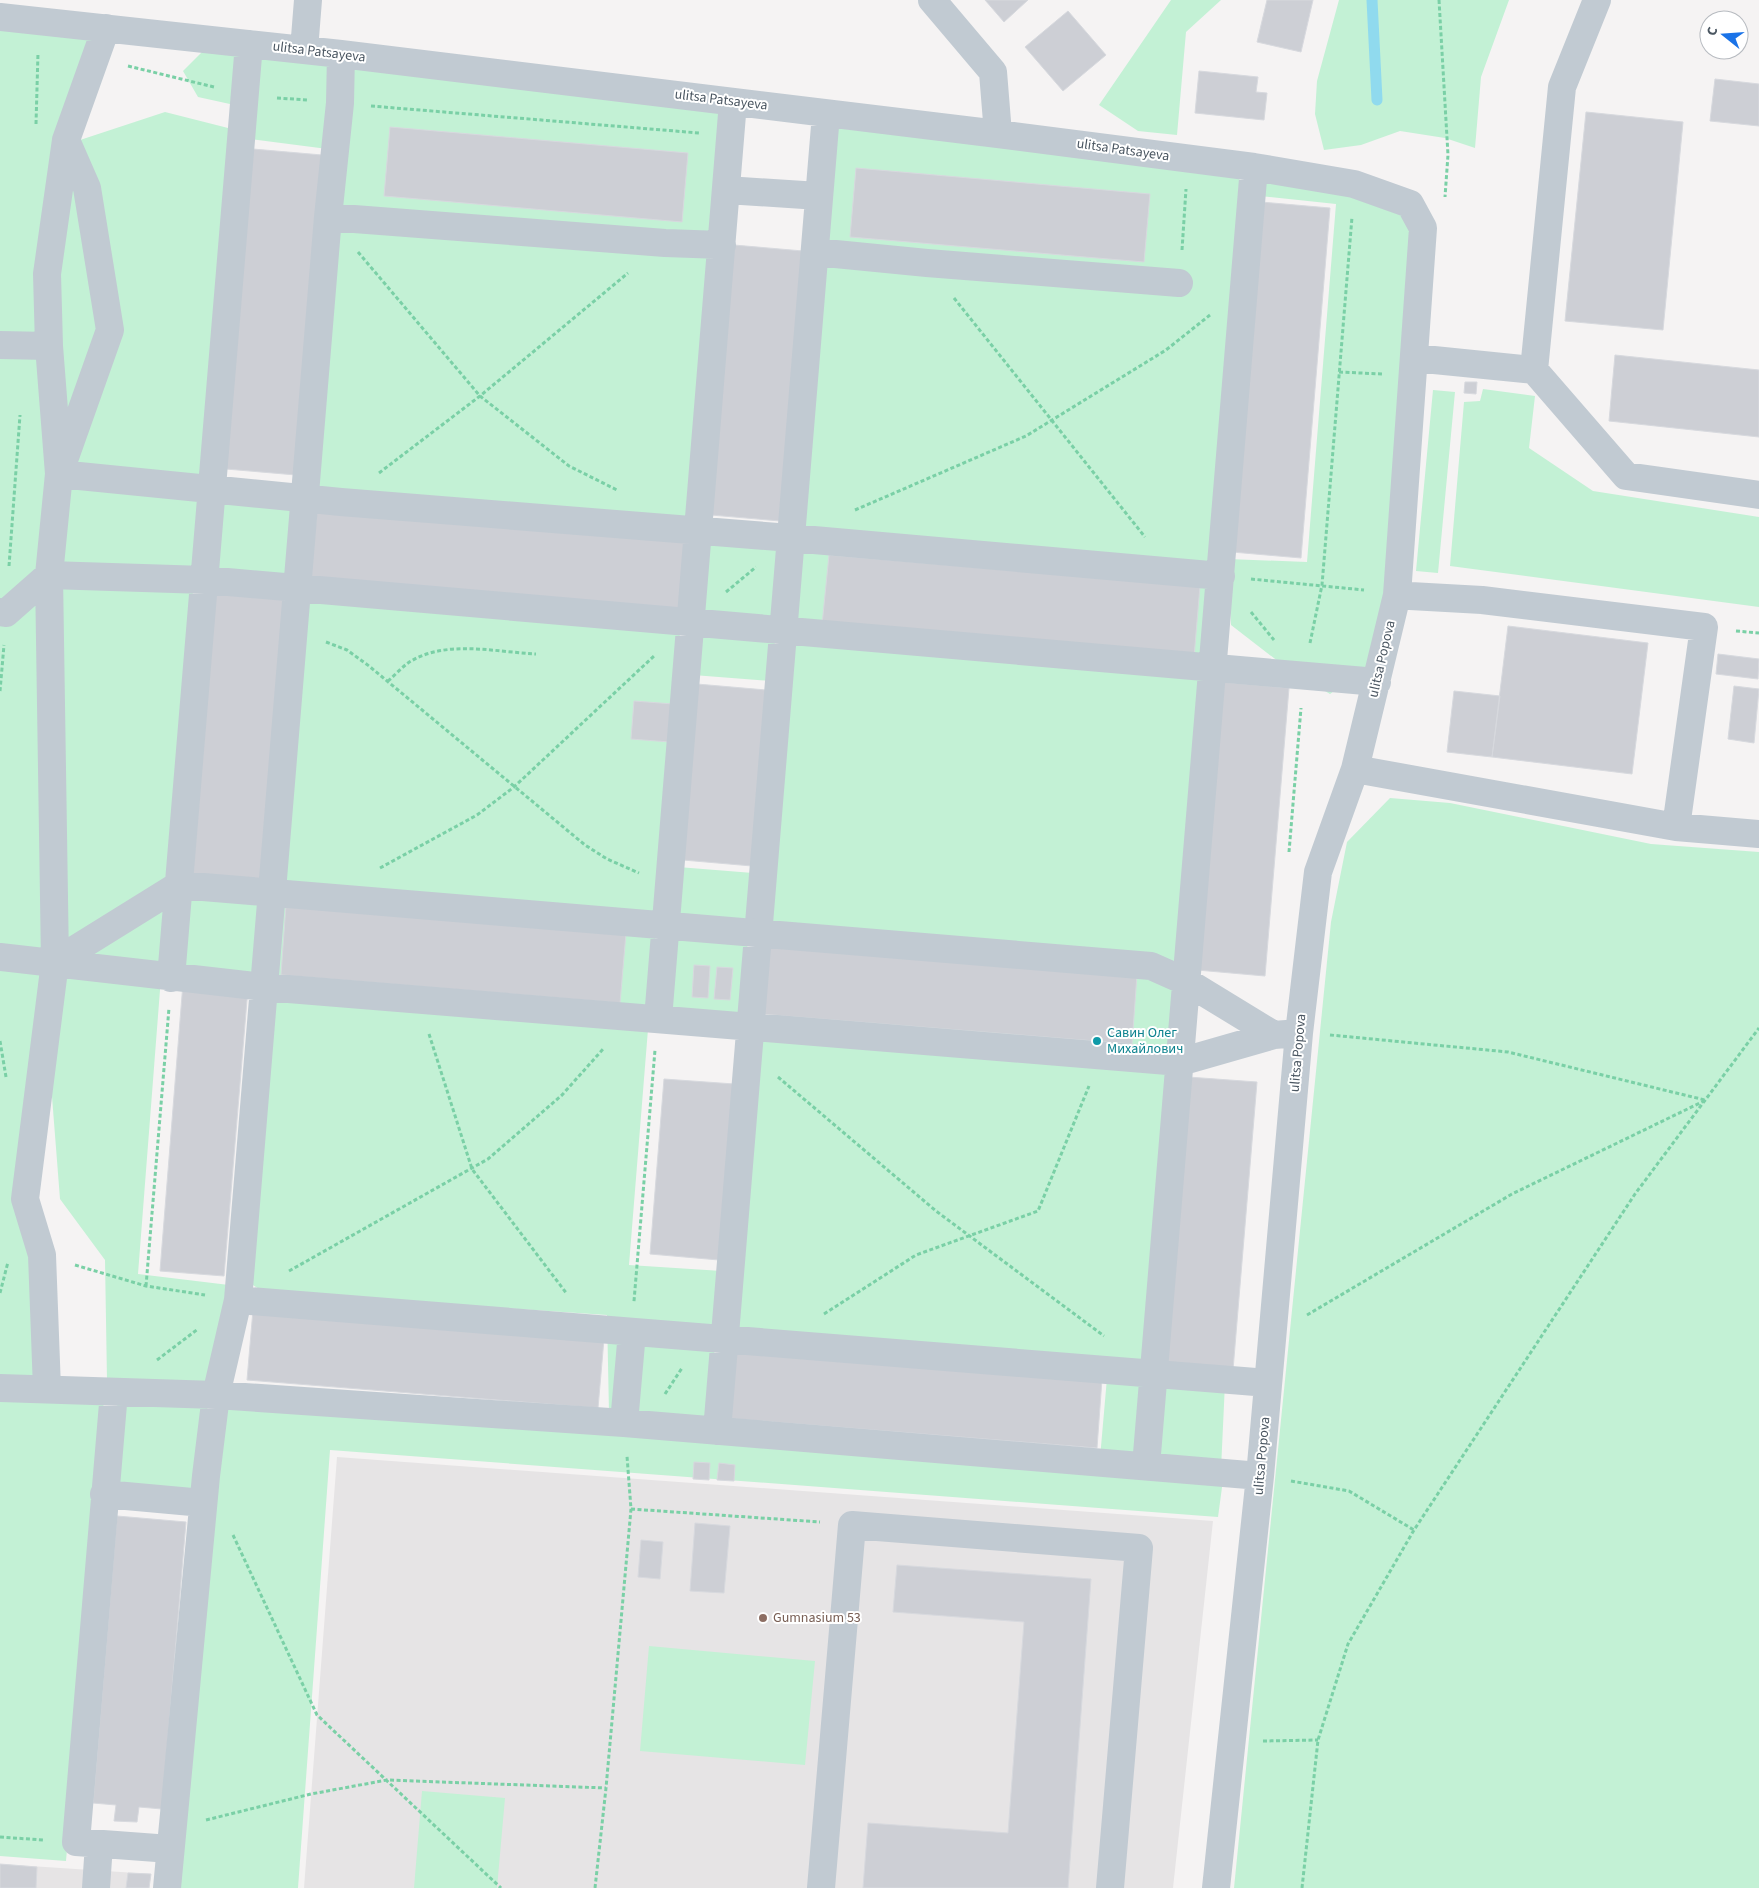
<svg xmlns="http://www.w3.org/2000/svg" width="1759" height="1888" font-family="'Source Sans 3',sans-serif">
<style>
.education{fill:#e6e4e5}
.green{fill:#c3f1d5}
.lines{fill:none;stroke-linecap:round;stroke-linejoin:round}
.stream{stroke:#90daee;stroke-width:11}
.building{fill:#cdcfd5;stroke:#d7d9de}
.path{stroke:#7ad0a6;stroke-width:3;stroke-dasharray:4 2.5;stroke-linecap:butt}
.minor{stroke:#c1cad2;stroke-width:28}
.culture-dot{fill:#0f9aa8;stroke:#fff;stroke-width:2}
.education-dot{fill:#8d6e63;stroke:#fff;stroke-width:2}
.labels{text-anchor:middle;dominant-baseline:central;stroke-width:4;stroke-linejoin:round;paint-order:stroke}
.street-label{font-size:14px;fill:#4a5661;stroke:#fff}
.culture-label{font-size:14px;fill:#0d838f;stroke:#fff;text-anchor:start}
.education-label{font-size:14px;fill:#785e54;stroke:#fff;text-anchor:start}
</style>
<rect width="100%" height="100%" fill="#f5f3f3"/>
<path class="education" d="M337,1457L1213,1521L1173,1888H304Z
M0,1864L151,1874L149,1888H0Z"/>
<path class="green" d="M1171,0H1221L1186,32L1177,135L1138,131L1099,105Z
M1339,0H1509L1481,77L1475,148L1445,138L1400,131L1361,145L1324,150L1315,114L1317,81Z
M0,24L97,32L56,138L52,475L44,572L0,604Z
M209,45L722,111L629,1265L722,1271L708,1420L609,1413L607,1315L264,1292L248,1282L343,151L251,139L239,106L198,97L183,71Z
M165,112L232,129L169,874L138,1274L229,1285L209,1386L107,1380L105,1260L60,1199L51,1084L56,273L77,141Z
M837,128L1240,173L1151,1379L1225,1383L1221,1469L1100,1458L1107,1378L729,1344Z
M1261,175L1403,208L1414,230L1393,586L1372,663L1330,694L1288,669L1231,625L1228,559L1307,562L1336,204L1260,196Z
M1483,389L1535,396L1529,448L1593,491L1759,517V607L1450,566L1464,402L1480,401Z
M1433,390L1455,392L1438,573L1416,571Z
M220,500L294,508L290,581L212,573Z
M706,520L786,528L771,681L693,675Z
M41,593L50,956L0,952V617Z
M1390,798L1450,803L1651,844L1759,852V1888H1234L1331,922L1347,842Z
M678,867L753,873L742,1018L668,1013Z
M189,894L261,902L254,978L183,969Z
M0,965L45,969L32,1256L38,1378H0Z
M118,1396L208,1402L198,1496L111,1488Z
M0,1398L104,1399L66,1861L0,1856Z
M220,1404L1223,1480L1218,1517L330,1450L298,1888H174Z
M649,1646L815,1661L805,1765L640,1751Z
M422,1791L505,1798L497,1888H414Z"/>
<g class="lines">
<path class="stream" d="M1372,0L1377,100"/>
</g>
<path class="building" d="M985,0H1028L1004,22Z
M1267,0H1313L1301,52L1257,42Z
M1068,11L1106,55L1063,91L1025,47Z
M1199,71L1258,77L1256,92L1267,93L1264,120L1195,113Z
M1715,79L1759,84V126L1710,121Z
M1586,112L1683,122L1663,330L1565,321Z
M390,127L688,153L682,222L384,196Z
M253,149L322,155L296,475L226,469Z
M856,168L1150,194L1144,262L850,237Z
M1261,202L1330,208L1301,558L1232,552Z
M734,245L803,251L780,521L711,515Z
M1615,355L1759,370V437L1609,421Z
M1465,382H1477L1476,394L1464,393Z
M317,511L688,542L682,611L310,579Z
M829,555L1200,586L1194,657L822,625Z
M215,590L285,596L261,884L191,878Z
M1508,626L1648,643L1632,774L1492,757Z
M1718,654L1759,659L1758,679L1716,674Z
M1221,682L1289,688L1265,976L1197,970Z
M697,684L766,690L752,866L683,860Z
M1734,686L1759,689L1754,743L1728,739Z
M1454,691L1500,696L1492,757L1447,752Z
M634,701L673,704L670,742L631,739Z
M286,905L626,933L620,1003L281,975Z
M765,945L1137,975L1132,1044L760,1014Z
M694,965L710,966L708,998L692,997Z
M717,967L733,968L730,1000L714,999Z
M183,983L248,988L224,1276L160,1271Z
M1188,1077L1257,1082L1233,1370L1164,1364Z
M664,1079L734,1084L719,1260L650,1254Z
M253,1310L604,1339L598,1408L247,1380Z
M730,1349L1102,1379L1097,1448L724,1418Z
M694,1462L710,1463L709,1480L693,1479Z
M719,1463L735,1465L734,1481L717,1480Z
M117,1516L186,1522L162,1809L139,1807L137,1822L114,1821L116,1805L93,1803Z
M695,1523L730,1526L724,1593L690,1591Z
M641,1540L663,1542L660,1579L638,1577Z
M897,1565L1091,1579L1068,1888H863L868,1823L1008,1833L1024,1622L893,1612Z
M0,1864L37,1867L36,1888H0Z
M128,1873L151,1874L149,1888H126Z"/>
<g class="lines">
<path class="path" d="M1439,0L1448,155L1445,197
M128,66L214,87
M277,98L308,100
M371,106L699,133
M36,124L38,53
M1182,250L1186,189
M358,252L480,396L569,466L617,490
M954,298L1145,537
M1339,372L1382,374
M379,473L480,396L628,273
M855,510L1026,436L1166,350L1210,315
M9,566L20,415
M1251,579L1364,590
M726,592L756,567
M1251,612L1274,640
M1736,631L1759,633
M326,642L347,650L369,666L585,845L607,859L639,873
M1310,643L1322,585L1352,217
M388,681C394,676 401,668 408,663C444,639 495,652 536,654
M0,691L4,645
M1289,852L1301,708
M380,868L477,815L514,787L654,656
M429,1034L472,1169L567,1294
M1330,1035L1508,1052L1705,1100
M0,1041L6,1077
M778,1077L936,1211L1104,1336
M75,1265L146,1286L205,1295
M289,1271L488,1159L562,1095L604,1048
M146,1286L169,1008
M0,1293L8,1262
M634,1301L655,1050
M824,1314L916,1255L1038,1211L1089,1086
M1307,1315L1512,1194L1704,1101
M157,1360L198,1329
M665,1394L682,1368
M1291,1481L1349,1491L1414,1530
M631,1509L820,1522
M233,1535L317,1715L501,1888
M1263,1741L1318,1740
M206,1820L311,1794L387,1780L606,1788
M0,1837L43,1840
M595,1888L606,1788L631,1509L627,1456
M1302,1888L1318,1740L1348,1644L1414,1530L1635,1194L1759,1028"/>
<path class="minor" d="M932,0L993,72L998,134
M0,17L341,54L998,134L1254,167L1354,184L1410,204L1423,228L1397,595L1355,769L1318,872L1299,1033L1260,1476L1216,1888
M304,50L308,0
M66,140L87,188L110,330L59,474L341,502L791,538L1221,576
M726,190L819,196
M328,217L665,243L722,245
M815,252L927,263L1179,283
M0,345L49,346
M1414,358L1534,370L1626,476L1759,495
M1534,370L1562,87L1597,0
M1410,596L1482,600L1704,627L1676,827
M0,612L6,613L49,575L205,580L1377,682
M1355,769L1676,827L1759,834
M0,957L264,987L1180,1062L1274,1035L1299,1033
M55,962L179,885L1151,966L1187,982L1274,1035
M171,978L249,44
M658,1019L733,102
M238,1300L1268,1383
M0,1388L216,1395L624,1423L1260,1476
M47,1389L42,1255L25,1199L55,962L49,575L59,474L49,346L47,274L66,140L106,28
M114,1392L76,1842L170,1849
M624,1423L632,1332
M717,1431L826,114
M1146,1466L1254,167
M104,1494L203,1503
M96,1888L99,1844
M167,1888L206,1476L216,1395L238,1300L328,217L340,103L341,54
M821,1888L852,1525L1139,1548L1110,1888"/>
</g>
<circle class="culture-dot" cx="1097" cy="1041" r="5"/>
<circle class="education-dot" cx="763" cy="1618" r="5"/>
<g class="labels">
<g class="street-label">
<text transform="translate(319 52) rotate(7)">ulitsa Patsayeva</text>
<text transform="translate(721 100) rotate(7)">ulitsa Patsayeva</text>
<text transform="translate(1123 150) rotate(8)">ulitsa Patsayeva</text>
<text transform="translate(1382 659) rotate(-77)">ulitsa Popova</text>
<text transform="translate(1298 1053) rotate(-85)">ulitsa Popova</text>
<text transform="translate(1262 1456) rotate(-85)">ulitsa Popova</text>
</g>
<g class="culture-label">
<text x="1107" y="1033">Савин Олег<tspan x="1107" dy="16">Михайлович</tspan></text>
</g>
<g class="education-label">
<text x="773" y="1618">Gumnasium 53</text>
</g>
</g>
<g transform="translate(1724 35) rotate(287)"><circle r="24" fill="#ffffff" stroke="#b7bbc0"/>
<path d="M0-4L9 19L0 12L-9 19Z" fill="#1a73e8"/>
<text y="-8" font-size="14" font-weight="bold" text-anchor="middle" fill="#4a5661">С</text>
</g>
</svg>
